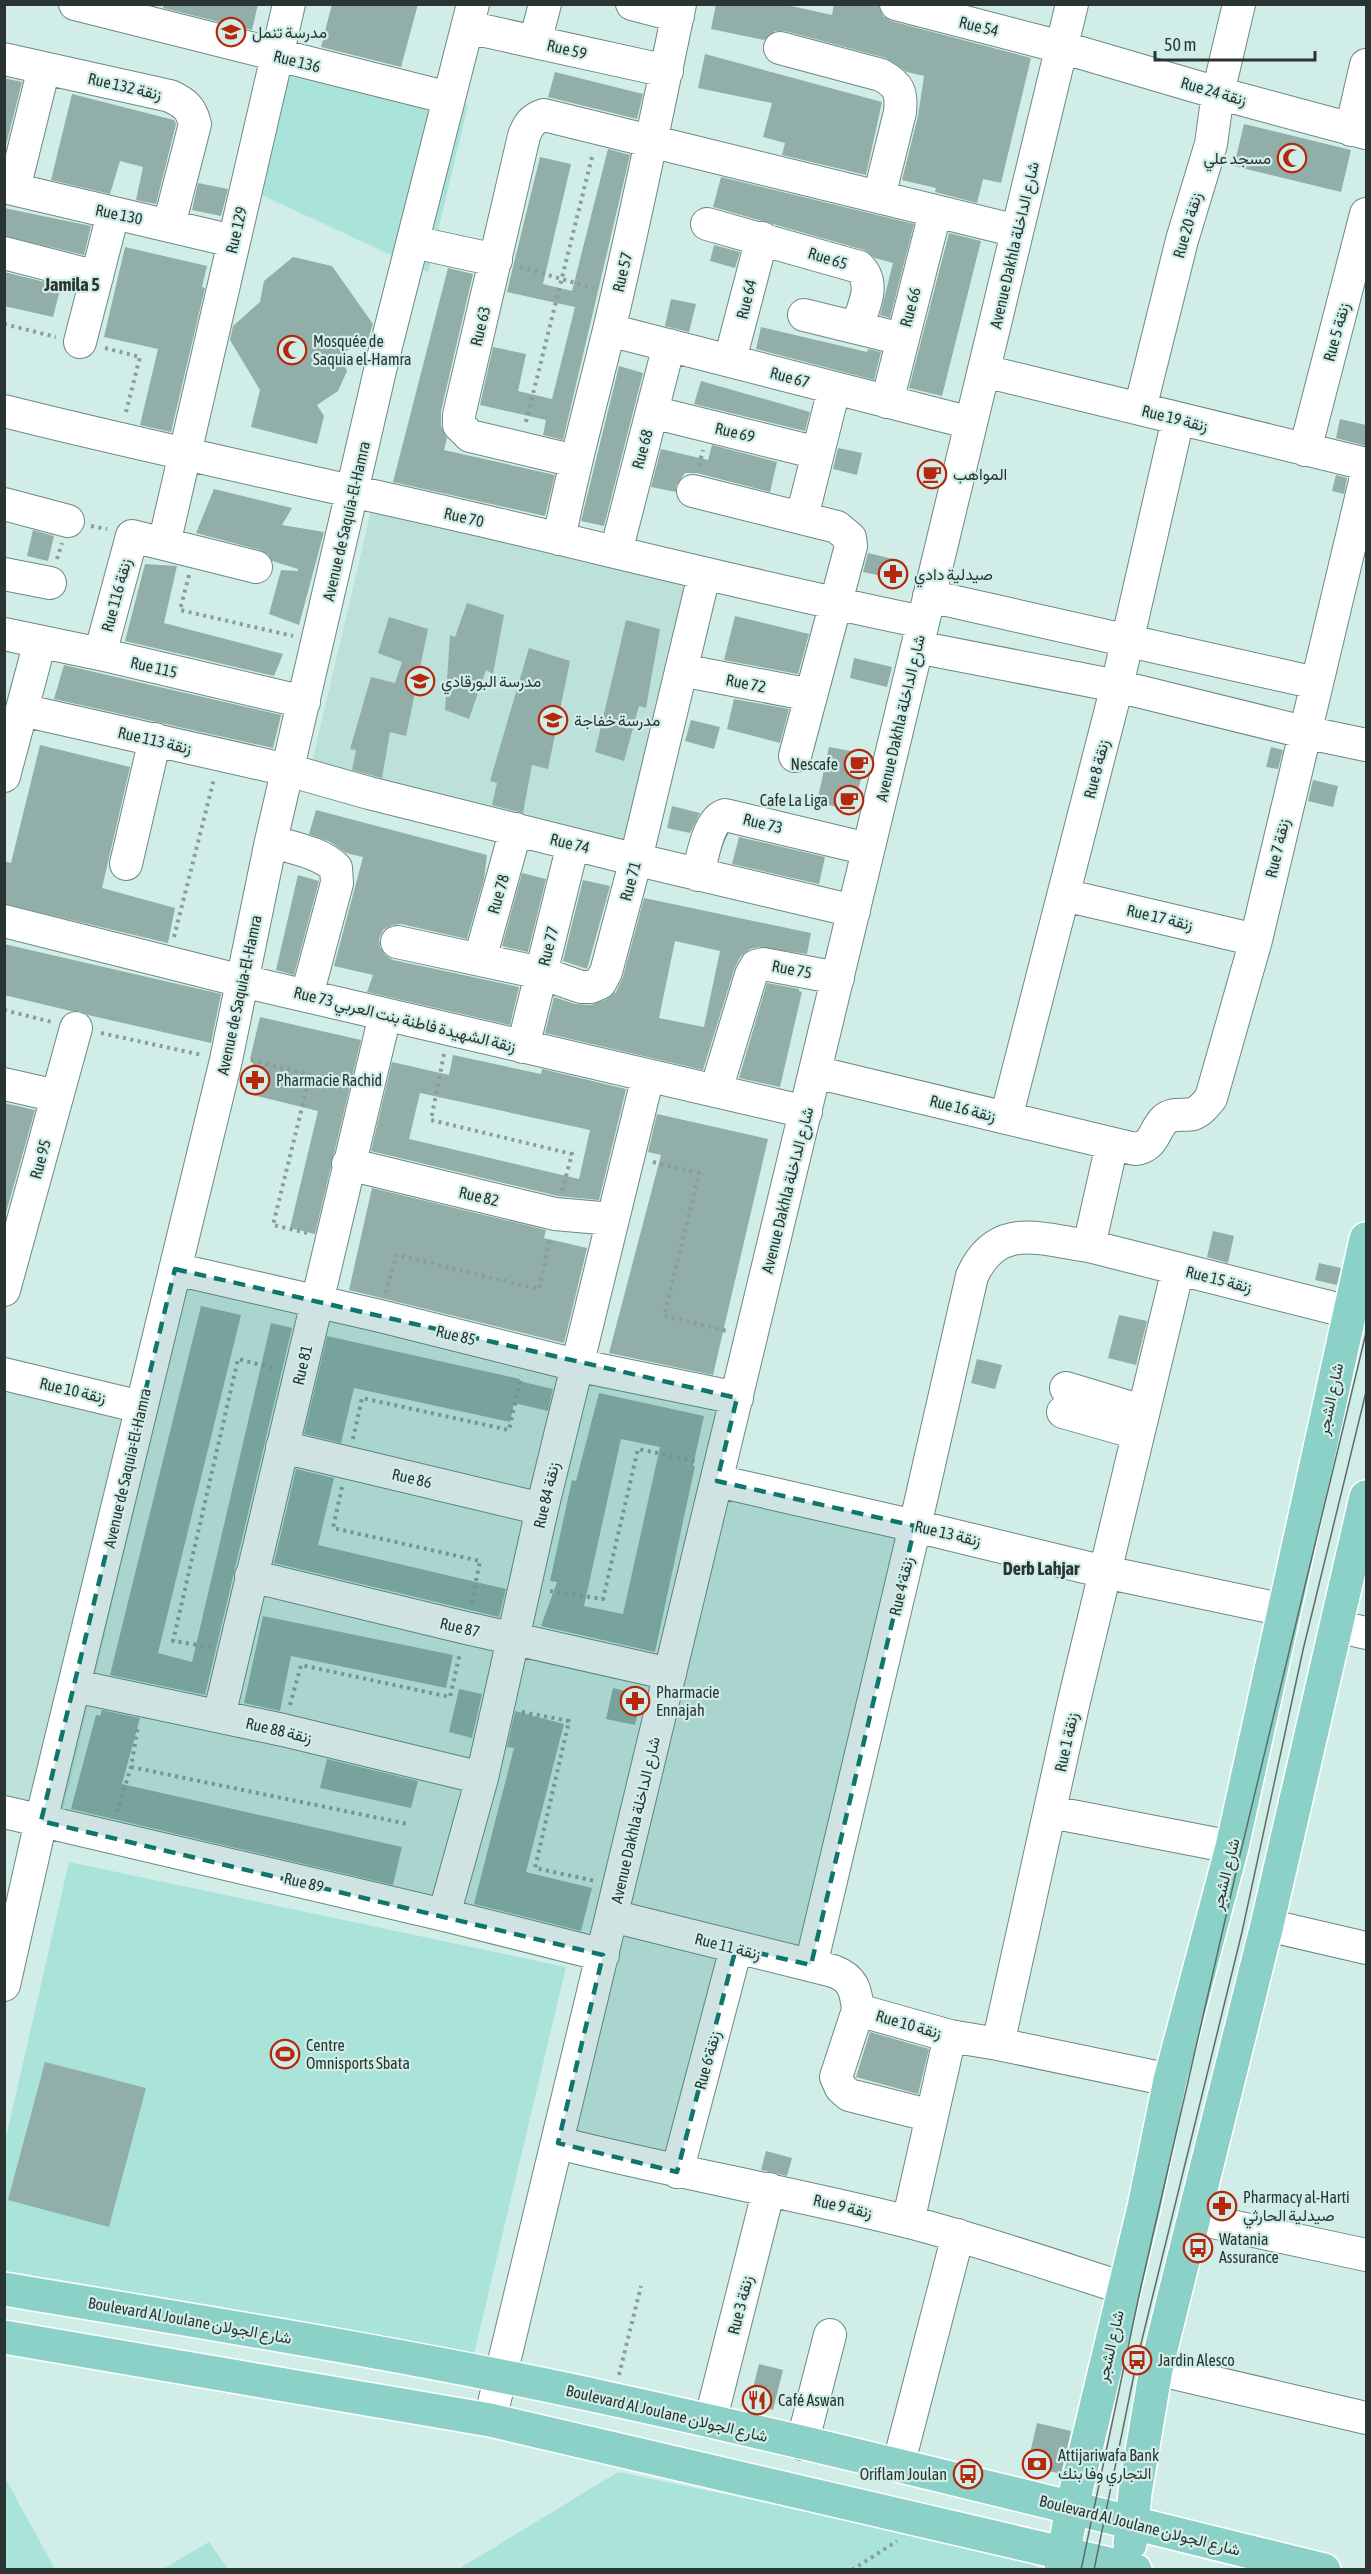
<svg xmlns="http://www.w3.org/2000/svg" width="1371" height="2574" font-family="'Asap Condensed',Vazirmatn,sans-serif">
<style>
.built{fill:#bce1da}
.green{fill:#a9e3d9}
.building{fill:#92aea8;fill-rule:evenodd}
.lines{fill:none;stroke-linecap:round;stroke-linejoin:round}
.minor-casing{stroke:#6e8883;stroke-width:34}
.major-casing{stroke:#fff;stroke-width:36}
.path{stroke:#889e99;stroke-width:4;stroke-dasharray:3 4.5;stroke-linecap:butt}
.minor{stroke:#fff;stroke-width:32}
.major{stroke:#8cd1c7;stroke-width:33}
.tram{stroke:#5c6d69;stroke-width:1.5}
.marked{fill:#0f766e;fill-opacity:0.2;stroke:#0f766e;stroke-width:4.5;stroke-dasharray:12 8;stroke-linejoin:round}
.labels{text-anchor:middle;dominant-baseline:central;stroke-width:4.5;stroke-linejoin:round;paint-order:stroke}
.street-label{font-size:16px;fill:#2a3533;stroke:#d0ede7}
.poi-label{font-size:16px;fill:#2a3533;stroke:#d0ede7;text-anchor:start}
.neighbourhood-label{font-size:18px;font-weight:bold;fill:#2a3533;stroke:#d0ede7}
</style>
<rect width="100%" height="100%" fill="#d0ede7"/>
<path class="built" d="M372,507L708,585L642,871L309,775Z
M5,1385L155,1423L59,1828L5,1816Z"/>
<path class="green" d="M282,59L468,105L428,272L251,190Z
M69,1862L566,1967L473,2358L5,2276V2142Z
M618,2472L1029,2558L1038,2569L457,2570Z
M4,2478H5L55,2569H5Z
M209,2542L228,2569H163Z"/>
<path class="building" d="M164,4H258L252,30L163,8Z
M332,4H418L401,67L321,47Z
M716,4H782L832,15L834,4H879L883,16L891,21L1031,58L1001,183L983,179L977,203L935,192L936,188L902,180L918,116L924,76L907,72L886,58L785,31H775L764,40L711,29Z
M705,54L882,102L866,175L782,155L785,143L763,137L772,103L698,88Z
M555,72L643,94L637,119L548,97Z
M4,78L22,82L4,153Z
M72,94L174,120L176,124L156,204L136,200L143,167L120,161L110,194L51,180Z
M1244,124L1351,150L1341,192L1234,166Z
M608,149L630,155L563,440L543,435L546,420L480,405L493,347L526,354L518,391L552,399L575,307L507,292L511,275L540,157L571,164L543,284L572,291Z
M721,177L914,224L890,318L880,315L893,263L875,258L864,250L713,207Z
M198,183L228,189L221,216L192,210Z
M4,208L91,226L84,255L4,236Z
M949,233L981,241L942,396L909,388Z
M714,245L740,252L735,268L710,261Z
M125,247L207,266L202,287L205,288L171,432L140,425L158,349L104,337Z
M293,257L332,266L373,324L368,339L339,355L347,371L338,391L317,405L324,416L317,444L251,427L260,390L230,340L233,326L260,302L264,281Z
M448,268L473,274L441,411V426L447,438L444,450L555,475L545,516L393,482Z
M4,272L61,286L53,317L4,306Z
M671,299L696,304L689,332L665,326Z
M761,327L867,352L868,349L881,352L874,380L756,349Z
M619,366L643,373L604,526L581,521Z
M701,381L810,412L805,431L694,404Z
M1340,419L1366,425V446L1336,438Z
M712,445L777,462L770,492L697,473H685L676,486V492L651,487L661,449L708,460Z
M838,448L862,453L857,475L833,469Z
M1336,475L1347,478L1344,494L1332,491Z
M214,489L292,508L282,525L324,532L299,625L269,614L281,570L298,571V569L272,561L268,554L260,550L196,533Z
M33,530L54,536L48,561L27,556Z
M868,553L901,561L896,579L863,572Z
M145,564L177,566L164,623L283,654L274,676L125,641Z
M467,603L504,615L493,674L486,670L469,719L445,710L450,635L455,637Z
M735,616L809,634L798,674L724,660Z
M389,617L428,629L406,736L390,732L382,778L352,770L356,750L350,749L371,677L395,683L402,662L378,653Z
M626,620L660,629L646,708L639,706L624,761L595,752Z
M529,648L570,661L548,769L532,765L523,813L492,805L497,783L490,781Z
M854,658L892,667L887,687L850,678Z
M64,665L281,715L273,748L54,699Z
M734,699L789,709L780,743L727,729Z
M691,720L720,727L714,749L685,741Z
M40,745L130,767L102,888L175,908L168,943L4,904V861L11,863Z
M829,747L867,754L853,811L817,802Z
M1271,747L1283,750L1278,769L1266,767Z
M1313,780L1338,786L1333,807L1308,801Z
M672,806L700,813L690,833L667,828Z
M316,810L487,855L484,879L467,939L401,924L392,925L383,930L379,939L380,947L385,955L393,960L519,987L510,1025L367,992L373,975L334,966L363,857L346,853L330,842L309,834Z
M739,837L825,857L819,884L732,864Z
M522,873L546,879L528,952L502,946Z
M298,875L319,881L294,975L276,970Z
M583,880L610,886L587,969L563,961Z
M644,898L811,933L807,954L759,947L750,949L740,957L734,970L703,1070L545,1033L554,997L575,1004L591,1005L607,999L616,992L623,977ZM675,941L720,951L704,1027L659,1018Z
M4,944L221,994L211,1043L88,1015L80,1011H71L4,995Z
M767,983L799,989V991L802,992L780,1087L739,1078Z
M260,1017L361,1040L315,1234L290,1228L318,1111L245,1093L254,1060L250,1059Z
M453,1055L541,1074L542,1069L626,1089L599,1200L558,1196L371,1151L392,1062L449,1075ZM420,1093L590,1130L579,1179L409,1139Z
M4,1103L35,1110L4,1220Z
M657,1114L768,1139L713,1375L609,1353L661,1155L648,1152Z
M372,1188L546,1230L544,1238L587,1248L564,1343L349,1290Z
M1213,1231L1234,1236L1228,1263L1207,1257Z
M1319,1263L1341,1268L1337,1285L1315,1280Z
M201,1306L241,1315L158,1653L192,1662L271,1323L292,1328L205,1695L110,1675Z
M1119,1315L1147,1321L1136,1365L1108,1358Z
M327,1336L520,1379L519,1381L553,1389L548,1411L514,1403L510,1422L354,1388L341,1443L304,1434Z
M977,1359L1002,1365L995,1389L971,1383Z
M599,1393L704,1416L693,1466H695L655,1652L541,1626L557,1582L550,1581L572,1480L576,1481ZM621,1439L660,1447L623,1614L584,1606Z
M296,1469L334,1478L318,1545L506,1589L499,1617L274,1563Z
M263,1616L453,1655L446,1688L291,1656L280,1711L244,1703Z
M613,1688L642,1695L635,1725L606,1719Z
M459,1689L482,1694L472,1738L449,1732Z
M102,1710L140,1718L122,1784L402,1847L393,1885L71,1809L96,1715L100,1716Z
M515,1711L564,1724L526,1872L592,1888L581,1931L474,1904L514,1748L507,1747Z
M327,1759L418,1781L411,1808L320,1788Z
M870,2032L929,2049L918,2094L856,2077Z
M45,2062L146,2088L109,2227L8,2200Z
M766,2151L792,2158L787,2176L761,2170Z
M759,2364L783,2370L773,2410L749,2404Z
M1037,2423L1071,2431L1061,2474L1027,2466Z"/>
<g class="lines">
<g class="minor-casing">
<path id="minor" d="M75,4L449,98
M632,4L678,16
M896,4L1061,47L1218,93L1366,133
M467,27L667,71
M535,42L545,4
M780,48L881,75C899,85 902,92 900,112L879,197
M4,59L44,68
M1351,130L1366,65
M4,187L233,241
M14,189L44,68L170,96C185,103 191,108 195,124L169,225
M707,224L859,267C876,284 864,306 857,326
M413,242L496,260
M4,253L97,277
M804,315L902,339
M609,330L971,423
M80,342L113,214
M730,360L762,238
M984,371L1366,464
M887,402L935,213
M1140,409L1182,240L1211,144L1218,93L1239,4
M4,411C159,450 315,482 471,518C622,553 771,591 923,622
M652,412L818,453
M1305,450L1366,214
M575,461L470,436L459,425V415L524,136C528,125 532,119 544,115L1017,231
M693,491L837,527L850,538L851,546L795,756
M4,504L68,521
M802,517L834,389
M559,539C573,468 592,400 609,330C635,222 657,113 680,4
M164,544L289,4
M616,552L669,345
M4,574L50,583
M929,596L1316,683
M4,634L100,654L304,702
M917,647L1117,686L1304,732L1366,745
M100,654L132,536L256,567
M681,670L811,695
M22,710L288,770L369,793L617,855L854,911
M4,776L40,642
M271,841C292,848 320,852 336,868L337,883L307,995
M126,864L155,739
M698,875C702,858 708,820 725,815L868,849
M1064,895L1256,940
M4,921L242,981L806,1112
M397,942L541,973L581,987H591L600,983L606,972L636,859L704,575
M480,959L516,829
M523,1047L573,844
M815,1072L1135,1149C1154,1147 1153,1132 1164,1120C1172,1112 1183,1116 1193,1114C1201,1111 1206,1104 1211,1098L1256,940L1366,477
M4,1084L57,1096
M716,1090L751,975L756,966L763,964L838,978
M1006,1118L1117,686L1178,419
M348,1164L555,1214L612,1219
M1089,1246L1112,1144
M175,1269L380,1316L576,1365L737,1398
M4,1290L76,1028
M4,1374L141,1407
M1066,1388L1142,1411
M1063,1412L1137,1433
M282,1447L542,1509
M717,1481L915,1526L1105,1572L1284,1610
M251,1576L466,1628L670,1674
M1336,1626L1366,1633
M75,1686L283,1730L482,1778
M219,1716L385,1015
M4,1812L444,1915L603,1955
M1051,1812L1232,1847
M444,1915L482,1778L542,1509L648,1076
M612,1916L833,1971C853,1978 856,1990 858,2010L950,2036L998,2044
M1267,1925L1366,1948
M811,1965L915,1526L972,1276C997,1221 1040,1239 1089,1246L1349,1312
M4,1985L41,1821L226,1060L271,841L382,362L473,4
M858,2010L836,2077L841,2088L849,2095L932,2116
M1170,2080L998,2044L1074,1701L1178,1269
M558,2143C674,2172 793,2193 909,2222C982,2241 1052,2265 1123,2288
M677,2172L736,1948
M1194,2218L1366,2255
M908,2222L950,2036
M1156,2369L1366,2418
M490,2420L1072,4
M710,2422L769,2189
M802,2444L830,2335
M898,2466L958,2235"/>
</g>
<g class="major-casing">
<path id="major" d="M4,2289C207,2323 411,2355 611,2399C850,2451 1086,2512 1324,2570
M4,2337L490,2420L1135,2570
M1130,2544L1135,2493L1156,2369L1267,1925L1366,1497
M1061,2570L1072,2507L1144,2207L1170,2080L1232,1847L1366,1239"/>
</g>
<path class="path" d="M520,267L593,288
M4,324L56,337
M105,348L140,357L125,416
M526,422L593,153
M699,466L703,450
M91,526L107,529
M57,559L62,543
M189,575L180,610L293,636
M174,937L214,779
M4,1010L52,1022
M101,1033L202,1055
M444,1054L431,1120L572,1154L562,1191
M251,1060L310,1075L273,1225L307,1233
M653,1162L699,1173L664,1316L727,1331
M386,1293L396,1255L539,1289L550,1239
M353,1439L362,1398L509,1430L521,1376
M342,1487L333,1528L480,1561L471,1605
M550,1591L603,1599L638,1449L696,1461
M211,1647L173,1641L238,1359L277,1369
M290,1705L301,1665L450,1697L460,1653
M522,1712L569,1721L535,1868L595,1881
M131,1767L408,1824
M117,1812L131,1767L138,1726
M619,2375L641,2286
M852,2570L897,2541"/>
<use href="#minor" class="minor"/>
<use href="#major" class="major"/>
<path class="tram" d="M1081,2570L1140,2291L1240,1855L1366,1333
M1094,2570L1137,2360L1242,1932L1303,1650L1366,1392"/>
</g>
<path class="marked" d="M175,1269L737,1398L717,1481L915,1526L811,1965L736,1948L677,2172L558,2143L603,1955L41,1821Z"/>
<defs>
<g id="school-ring" transform="scale(1.5)"><circle r="9.5" fill="#d0ede7" stroke="#b5280e" stroke-width="1.5"/><path d="M0-5L7-2L0 1L-7-2ZM-4 1L0 2.5L4 1V4Q0 6-4 4Z" fill="#b5280e"/></g>
<g id="mosque-ring" transform="scale(1.5)"><circle r="9.5" fill="#d0ede7" stroke="#b5280e" stroke-width="1.5"/><path d="M3.5-4.9A6 6 0 1 0 3.5 4.9A5 5 0 1 1 3.5-4.9Z" fill="#b5280e"/></g>
<g id="cafe-ring" transform="scale(1.5)"><circle r="9.5" fill="#d0ede7" stroke="#b5280e" stroke-width="1.5"/><path d="M-5.5-4.5H6V0H3Q3 3.5 0 3.5H-2.5Q-5.5 3.5-5.5 0ZM3-3.2v2h1.7v-2ZM-6 4.5H4V6H-6Z" fill="#b5280e"/></g>
<g id="pharmacy-ring" transform="scale(1.5)"><circle r="9.5" fill="#d0ede7" stroke="#b5280e" stroke-width="1.5"/><path d="M-2-6h4v4h4v4h-4v4h-4v-4h-4v-4h4Z" fill="#b5280e"/></g>
<g id="stadium-ring" transform="scale(1.5)"><circle r="9.5" fill="#d0ede7" stroke="#b5280e" stroke-width="1.5"/><path d="M0-5a6.5 5 0 1 0 0 10a6.5 5 0 1 0 0-10ZM-3.5-1.8h7v3.6h-7Z" fill="#b5280e"/></g>
<g id="bus-ring" transform="scale(1.5)"><circle r="9.5" fill="#d0ede7" stroke="#b5280e" stroke-width="1.5"/><path d="M-5-6H5V4H4V6H2V4H-2V6H-4V4H-5ZM-3.5-4V0h7V-4ZM-3.5 1.2v1.5H-2V1.2ZM2 1.2v1.5H3.5V1.2Z" fill="#b5280e"/></g>
<g id="restaurant-ring" transform="scale(1.5)"><circle r="9.5" fill="#d0ede7" stroke="#b5280e" stroke-width="1.5"/><path d="M-5-6h1v4h1v-4h1v4h1v-4h1v5L-1.5 .5V6h-2V.5L-5-1ZM5-6V6H3V1.5H1.5Q1.5-4 5-6Z" fill="#b5280e"/></g>
<g id="bank-ring" transform="scale(1.5)"><circle r="9.5" fill="#d0ede7" stroke="#b5280e" stroke-width="1.5"/><path d="M-6-4H6V4H-6ZM0-2.3a2.3 2.3 0 1 0 0 4.6a2.3 2.3 0 1 0 0-4.6Z" fill="#b5280e"/></g>
</defs>
<g fill-rule="evenodd">
<use href="#school-ring" x="231" y="32"/>
<use href="#mosque-ring" x="1292" y="158"/>
<use href="#mosque-ring" x="292" y="350"/>
<use href="#cafe-ring" x="932" y="474"/>
<use href="#pharmacy-ring" x="893" y="574"/>
<use href="#school-ring" x="420" y="681"/>
<use href="#school-ring" x="553" y="720"/>
<use href="#cafe-ring" x="859" y="764"/>
<use href="#cafe-ring" x="849" y="800"/>
<use href="#pharmacy-ring" x="255" y="1080"/>
<use href="#pharmacy-ring" x="635" y="1701"/>
<use href="#stadium-ring" x="285" y="2054"/>
<use href="#pharmacy-ring" x="1222" y="2206"/>
<use href="#bus-ring" x="1198" y="2248"/>
<use href="#bus-ring" x="1137" y="2360"/>
<use href="#restaurant-ring" x="757" y="2400"/>
<use href="#bank-ring" x="1037" y="2464"/>
<use href="#bus-ring" x="968" y="2474"/>
</g>
<g class="labels">
<g class="street-label">
<text transform="translate(979 26) rotate(14)">Rue 54</text>
<text transform="translate(567 49) rotate(13)">Rue 59</text>
<text transform="translate(297 61) rotate(14)">Rue 136</text>
<text transform="translate(125 86) rotate(13)">Rue 132 زنقة</text>
<text transform="translate(1214 91) rotate(16)">Rue 24 زنقة</text>
<text transform="translate(119 214) rotate(12)">Rue 130</text>
<text transform="translate(1187 225) rotate(-74)">Rue 20 زنقة</text>
<text transform="translate(236 230) rotate(-77)">Rue 129</text>
<text transform="translate(1014 245) rotate(-77)">Avenue Dakhla شارع الداخلة</text>
<text transform="translate(828 258) rotate(17)">Rue 65</text>
<text transform="translate(622 272) rotate(-77)">Rue 57</text>
<text transform="translate(746 299) rotate(-76)">Rue 64</text>
<text transform="translate(910 307) rotate(-75)">Rue 66</text>
<text transform="translate(480 326) rotate(-76)">Rue 63</text>
<text transform="translate(1336 332) rotate(-75)">Rue 5 زنقة</text>
<text transform="translate(790 377) rotate(15)">Rue 67</text>
<text transform="translate(1175 418) rotate(14)">Rue 19 زنقة</text>
<text transform="translate(735 432) rotate(13)">Rue 69</text>
<text transform="translate(642 449) rotate(-75)">Rue 68</text>
<text transform="translate(464 517) rotate(13)">Rue 70</text>
<text transform="translate(346 521) rotate(-77)">Avenue de Saquia-El-Hamra</text>
<text transform="translate(116 595) rotate(-75)">Rue 116 زنقة</text>
<text transform="translate(154 667) rotate(13)">Rue 115</text>
<text transform="translate(746 683) rotate(11)">Rue 72</text>
<text transform="translate(900 718) rotate(-77)">Avenue Dakhla شارع الداخلة</text>
<text transform="translate(155 740) rotate(13)">Rue 113 زنقة</text>
<text transform="translate(1096 769) rotate(-76)">Rue 8 زنقة</text>
<text transform="translate(763 823) rotate(14)">Rue 73</text>
<text transform="translate(570 843) rotate(14)">Rue 74</text>
<text transform="translate(1277 848) rotate(-77)">Rue 7 زنقة</text>
<text transform="translate(630 881) rotate(-75)">Rue 71</text>
<text transform="translate(498 894) rotate(-74)">Rue 78</text>
<text transform="translate(1160 917) rotate(13)">Rue 17 زنقة</text>
<text transform="translate(548 946) rotate(-76)">Rue 77</text>
<text transform="translate(792 969) rotate(11)">Rue 75</text>
<text transform="translate(239 995) rotate(-78)">Avenue de Saquia-El-Hamra</text>
<text transform="translate(405 1019) rotate(14)">Rue 73 زنقة الشهيدة فاطنة بنت العربي</text>
<text transform="translate(963 1108) rotate(14)">Rue 16 زنقة</text>
<text transform="translate(40 1159) rotate(-75)">Rue 95</text>
<text transform="translate(787 1190) rotate(-76)">Avenue Dakhla شارع الداخلة</text>
<text transform="translate(479 1196) rotate(13)">Rue 82</text>
<text transform="translate(1219 1279) rotate(14)">Rue 15 زنقة</text>
<text transform="translate(456 1335) rotate(14)">Rue 85</text>
<text transform="translate(302 1365) rotate(-77)">Rue 81</text>
<text transform="translate(73 1390) rotate(13)">Rue 10 زنقة</text>
<text transform="translate(1330 1399) rotate(-78)">شارع الشجر</text>
<text transform="translate(127 1468) rotate(-77)">Avenue de Saquia-El-Hamra</text>
<text transform="translate(412 1478) rotate(13)">Rue 86</text>
<text transform="translate(546 1495) rotate(-77)">Rue 84 زنقة</text>
<text transform="translate(948 1533) rotate(13)">Rue 13 زنقة</text>
<text transform="translate(901 1586) rotate(-77)">Rue 4 زنقة</text>
<text transform="translate(460 1627) rotate(13)">Rue 87</text>
<text transform="translate(279 1730) rotate(13)">Rue 88 زنقة</text>
<text transform="translate(1066 1742) rotate(-78)">Rue 1 زنقة</text>
<text transform="translate(635 1820) rotate(-77)">Avenue Dakhla شارع الداخلة</text>
<text transform="translate(1225 1874) rotate(-76)">شارع الشجر</text>
<text transform="translate(304 1882) rotate(13)">Rue 89</text>
<text transform="translate(728 1946) rotate(14)">Rue 11 زنقة</text>
<text transform="translate(909 2024) rotate(16)">Rue 10 زنقة</text>
<text transform="translate(707 2060) rotate(-75)">Rue 6 زنقة</text>
<text transform="translate(843 2206) rotate(13)">Rue 9 زنقة</text>
<text transform="translate(740 2305) rotate(-76)">Rue 3 زنقة</text>
<text transform="translate(190 2320) rotate(10)">Boulevard Al Joulane شارع الجولان</text>
<text transform="translate(1110 2346) rotate(-77)">شارع الشجر</text>
<text transform="translate(667 2413) rotate(13)">Boulevard Al Joulane شارع الجولان</text>
<text transform="translate(1140 2525) rotate(14)">Boulevard Al Joulane شارع الجولان</text>
</g>
<g class="poi-label">
<text x="252" y="32">مدرسة تنمل</text>
<text x="1271" y="158" text-anchor="end">مسجد علي</text>
<text x="313" y="341">Mosquée de<tspan x="313" dy="18">Saquia el-Hamra</tspan></text>
<text x="953" y="474">المواهب</text>
<text x="914" y="574">صيدلية دادي</text>
<text x="441" y="681">مدرسة البورقادي</text>
<text x="574" y="720">مدرسة خفاجة</text>
<text x="838" y="764" text-anchor="end">Nescafe</text>
<text x="828" y="800" text-anchor="end">Cafe La Liga</text>
<text x="276" y="1080">Pharmacie Rachid</text>
<text x="656" y="1692">Pharmacie<tspan x="656" dy="18">Ennajah</tspan></text>
<text x="306" y="2045">Centre<tspan x="306" dy="18">Omnisports Sbata</tspan></text>
<text x="1243" y="2197">Pharmacy al-Harti<tspan x="1243" dy="18">صيدلية الحارثي</tspan></text>
<text x="1219" y="2239">Watania<tspan x="1219" dy="18">Assurance</tspan></text>
<text x="1158" y="2360">Jardin Alesco</text>
<text x="778" y="2400">Café Aswan</text>
<text x="1058" y="2455">Attijariwafa Bank<tspan x="1058" dy="18">التجاري وفا بنك</tspan></text>
<text x="947" y="2474" text-anchor="end">Oriflam Joulan</text>
</g>
<g class="neighbourhood-label">
<text x="72" y="284">Jamila 5</text>
<text x="1041" y="1568">Derb Lahjar</text>
</g>
</g>
<rect width="1371" height="2574" fill="none" stroke="#2a3533" stroke-width="12"/>
<path d="M1155 51v9h160v-9" fill="none" stroke="#2a3533" stroke-width="3"/>
<text x="1164" y="51" font-size="18" fill="#2a3533" stroke="#d0ede7" stroke-width="4.5" paint-order="stroke">50 m</text>
</svg>
